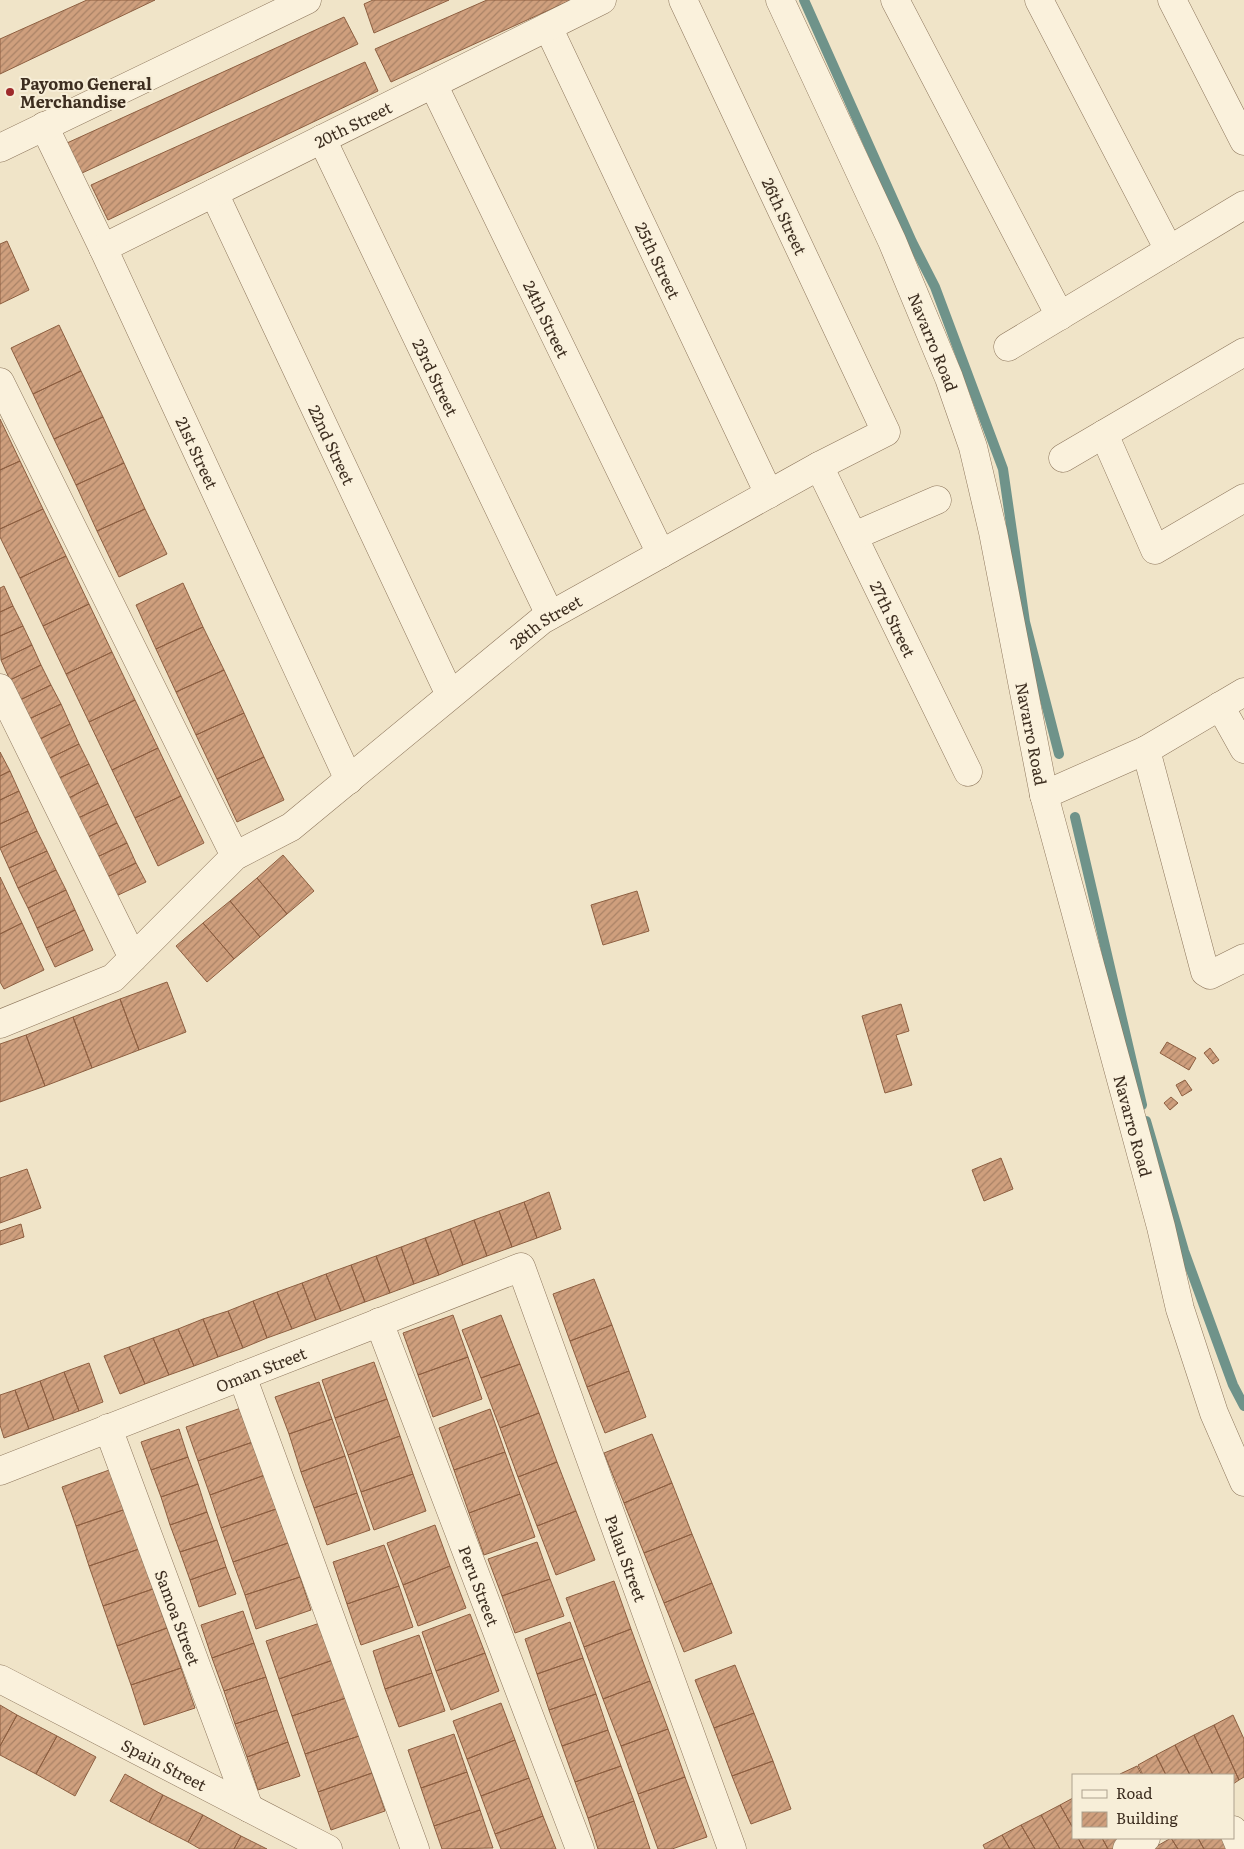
<svg xmlns="http://www.w3.org/2000/svg" width="1244" height="1849" font-family="Literata,serif">
<style>
.lines{fill:none;stroke-linecap:round;stroke-linejoin:round}
.stream{stroke:#6f938a;stroke-width:10}
.building{fill:url(#building-hatch);stroke:#8d5f41}
.minor-casing{stroke:#8d765c;stroke-width:29}
.minor{stroke:#faf1dc;stroke-width:28}
.poi-dot{fill:#9e2a2b;stroke:#f7eed8;stroke-width:2}
.labels{text-anchor:middle;dominant-baseline:central;stroke-width:4;stroke-linejoin:round;paint-order:stroke}
.poi-label{font-size:16px;font-weight:bold;fill:#3d2e20;stroke:#f7eed8;text-anchor:start}
.street-label{font-size:16px;fill:#3d2e20;stroke:#f7eed8}
</style>
<defs>
<pattern id="building-hatch" width="6" height="6" patternUnits="userSpaceOnUse" patternTransform="scale(1.25)"><rect width="6" height="6" fill="#cf9f7d"/><path d="M-1 1l2-2M0 6l6-6M5 7l2-2" fill="none" stroke="#a98266"/></pattern>
</defs>
<rect width="100%" height="100%" fill="#f0e4c8"/>
<g class="lines">
<path class="stream" d="M804,0L912,242L935,287L1003,469L1025,622L1059,754
M1075,817L1142,1105
M1146,1121L1184,1251L1233,1385L1244,1406"/>
</g>
<path class="building" d="M87,0H155L0,74V39Z
M373,0H449L374,33L364,4Z
M487,0H571L391,82L375,49Z
M344,17L358,44L80,174L67,143Z
M365,62L378,91L108,220L91,185Z
M7,241L29,290L0,304V244Z
M59,325L81,371L33,394L11,348Z
M81,371L103,417L54,439L33,394Z
M103,417L124,463L76,485L54,439Z
M0,419L20,461L0,470Z
M20,461L43,509L0,529V470Z
M124,463L145,509L97,531L76,485Z
M43,509L66,556L20,578L0,537V529Z
M145,509L167,554L119,577L97,531Z
M66,556L89,604L43,626L20,578Z
M183,583L203,627L156,649L136,605Z
M4,586L13,606L0,612V588Z
M89,604L112,652L66,674L43,626Z
M13,606L23,626L0,636V612Z
M23,626L32,645L1,660L0,636Z
M203,627L224,670L176,692L156,649Z
M32,645L41,665L10,680L1,660Z
M112,652L135,700L89,722L66,674Z
M41,665L51,685L20,700L10,680Z
M224,670L244,713L196,735L176,692Z
M51,685L61,704L29,719L20,700Z
M135,700L158,748L112,770L89,722Z
M61,704L70,724L38,740L29,719Z
M244,713L264,757L217,779L196,735Z
M70,724L79,744L48,759L38,740Z
M79,744L89,764L57,779L48,759Z
M158,748L181,796L135,818L112,770Z
M0,752L10,771L0,776Z
M264,757L284,800L237,822L217,779Z
M89,764L98,783L67,799L57,779Z
M10,771L19,791L0,800V776Z
M98,783L108,804L76,819L67,799Z
M19,791L28,811L0,824V800Z
M181,796L204,843L158,866L135,818Z
M108,804L117,823L86,838L76,819Z
M28,811L37,831L0,848V824Z
M117,823L127,843L95,858L86,838Z
M37,831L47,851L9,868L0,848Z
M127,843L136,863L105,878L95,858Z
M47,851L56,870L18,888L9,868Z
M283,855L314,891L287,914L257,878Z
M136,863L146,882L114,897L105,878Z
M56,870L66,890L28,908L18,888Z
M0,877L22,923L0,934Z
M257,878L287,914L260,937L230,901Z
M66,890L75,910L37,928L28,908Z
M637,891L649,931L603,945L591,905Z
M230,901L260,937L234,959L203,923Z
M75,910L84,930L46,948L37,928Z
M22,923L44,970L4,989L0,982V934Z
M203,923L234,959L207,982L176,946Z
M84,930L93,950L55,967L46,948Z
M167,982L186,1032L139,1050L120,999Z
M120,999L139,1050L92,1068L73,1017Z
M901,1004L909,1031L896,1035L912,1085L885,1093L862,1016Z
M73,1017L92,1068L45,1086L26,1035Z
M26,1035L45,1086L0,1102V1044Z
M1167,1042L1196,1058L1189,1070L1160,1053Z
M1210,1048L1219,1060L1213,1064L1204,1053Z
M1185,1080L1192,1090L1182,1096L1176,1085Z
M1171,1097L1178,1103L1170,1110L1164,1103Z
M1001,1158L1013,1189L984,1201L972,1170Z
M27,1169L41,1208L0,1223V1178Z
M549,1192L561,1229L537,1238L524,1202Z
M524,1202L537,1238L512,1247L499,1211Z
M499,1211L512,1247L487,1256L474,1220Z
M474,1220L487,1256L463,1265L450,1229Z
M21,1224L24,1237L0,1245V1231Z
M450,1229L463,1265L439,1275L425,1238Z
M425,1238L439,1275L414,1284L401,1247Z
M401,1247L414,1284L390,1293L376,1256Z
M376,1256L390,1293L365,1302L351,1265Z
M351,1265L365,1302L341,1311L326,1274Z
M326,1274L341,1311L316,1320L302,1283Z
M594,1279L612,1325L570,1341L553,1294Z
M302,1283L316,1320L292,1329L277,1292Z
M277,1292L292,1329L267,1338L253,1301Z
M253,1301L267,1338L243,1348L228,1311Z
M228,1311L243,1348L218,1357L203,1319Z
M453,1315L468,1357L418,1375L403,1333Z
M501,1315L520,1364L481,1378L462,1330Z
M203,1319L218,1357L194,1366L178,1329Z
M612,1325L629,1371L587,1387L570,1341Z
M178,1329L194,1366L169,1375L153,1338Z
M153,1338L169,1375L145,1384L129,1347Z
M129,1347L145,1384L120,1394L104,1356Z
M468,1357L482,1399L433,1417L418,1375Z
M374,1362L387,1399L335,1418L322,1380Z
M89,1363L103,1402L79,1411L64,1372Z
M520,1364L539,1413L500,1428L481,1378Z
M629,1371L646,1417L605,1433L587,1387Z
M64,1372L79,1411L54,1420L40,1381Z
M40,1381L54,1420L29,1429L15,1390Z
M319,1382L332,1419L289,1434L275,1397Z
M15,1390L29,1429L4,1438L0,1425V1395Z
M387,1399L400,1436L348,1455L335,1418Z
M241,1408L253,1442L198,1461L186,1427Z
M490,1409L505,1452L454,1470L439,1428Z
M539,1413L557,1462L518,1477L500,1428Z
M332,1419L345,1456L301,1472L289,1434Z
M179,1429L188,1457L151,1470L141,1442Z
M652,1434L672,1483L624,1503L604,1453Z
M400,1436L413,1474L361,1492L348,1455Z
M253,1442L265,1475L210,1495L198,1461Z
M505,1452L520,1494L469,1513L454,1470Z
M345,1456L357,1493L314,1508L301,1472Z
M188,1457L198,1484L161,1497L151,1470Z
M557,1462L576,1511L537,1526L518,1477Z
M112,1469L126,1509L76,1526L62,1487Z
M413,1474L426,1511L374,1530L361,1492Z
M265,1475L276,1509L221,1528L210,1495Z
M672,1483L692,1534L644,1553L624,1503Z
M198,1484L207,1512L170,1525L161,1497Z
M357,1493L370,1530L327,1545L314,1508Z
M520,1494L535,1537L484,1555L469,1513Z
M126,1509L139,1549L89,1566L76,1526Z
M276,1509L288,1543L233,1562L221,1528Z
M576,1511L595,1560L556,1575L537,1526Z
M207,1512L217,1540L180,1552L170,1525Z
M435,1525L450,1566L403,1585L387,1543Z
M692,1534L712,1583L664,1603L644,1553Z
M217,1540L226,1567L190,1580L180,1552Z
M537,1542L550,1579L502,1596L488,1559Z
M288,1543L300,1577L245,1595L233,1562Z
M384,1545L399,1586L347,1604L333,1562Z
M139,1549L153,1589L103,1606L89,1566Z
M450,1566L466,1608L418,1626L403,1585Z
M226,1567L236,1594L199,1607L190,1580Z
M300,1577L311,1610L256,1629L245,1595Z
M550,1579L564,1616L515,1633L502,1596Z
M614,1581L631,1629L584,1647L566,1598Z
M712,1583L732,1633L684,1652L664,1603Z
M399,1586L413,1627L361,1645L347,1604Z
M153,1589L167,1628L117,1646L103,1606Z
M243,1611L254,1643L212,1658L201,1625Z
M470,1614L485,1653L436,1671L422,1632Z
M570,1622L583,1658L537,1674L525,1639Z
M320,1623L333,1660L279,1679L266,1641Z
M167,1628L181,1668L131,1685L117,1646Z
M631,1629L650,1681L603,1699L584,1647Z
M419,1635L432,1673L385,1689L373,1651Z
M254,1643L266,1677L224,1691L212,1658Z
M485,1653L499,1691L451,1710L436,1671Z
M583,1658L596,1694L549,1710L537,1674Z
M333,1660L346,1698L292,1716L279,1679Z
M735,1665L754,1713L714,1728L695,1680Z
M181,1668L195,1708L144,1725L131,1685Z
M432,1673L445,1711L399,1727L385,1689Z
M266,1677L277,1710L235,1724L224,1691Z
M650,1681L668,1729L621,1746L603,1699Z
M596,1694L608,1730L562,1746L549,1710Z
M346,1698L359,1736L305,1754L292,1716Z
M501,1703L515,1740L467,1759L453,1721Z
M0,1705L17,1715L0,1746Z
M277,1710L288,1742L247,1757L235,1724Z
M754,1713L773,1761L732,1776L714,1728Z
M17,1715L57,1736L36,1774L0,1755V1746Z
M1233,1715L1244,1739V1777L1239,1780L1214,1725Z
M1214,1725L1239,1780L1233,1784V1775H1213L1194,1735Z
M668,1729L685,1777L638,1794L621,1746Z
M608,1730L621,1766L575,1782L562,1746Z
M454,1734L467,1772L421,1788L408,1750Z
M1194,1735L1213,1775H1190L1175,1745Z
M57,1736L96,1757L75,1796L36,1774Z
M359,1736L372,1773L318,1792L305,1754Z
M515,1740L529,1778L481,1796L467,1759Z
M288,1742L300,1776L258,1790L247,1757Z
M1175,1745L1190,1775H1166L1156,1755Z
M1156,1755L1166,1775H1143L1138,1765Z
M773,1761L791,1809L751,1824L732,1776Z
M621,1766L634,1801L588,1818L575,1782Z
M1137,1766L1142,1775H1121L1120,1774Z
M467,1772L480,1810L434,1826L421,1788Z
M372,1773L385,1811L331,1830L318,1792Z
M125,1774L163,1795L149,1822L110,1801Z
M685,1777L707,1837L672,1849H658L638,1794Z
M529,1778L543,1816L495,1834L481,1796Z
M163,1795L203,1815L188,1842L149,1822Z
M1073,1798V1828L1060,1805Z
M634,1801L650,1849H598L588,1818Z
M1060,1805L1073,1828V1838H1078L1084,1849H1060L1041,1815Z
M480,1810L493,1848L442,1849L434,1826Z
M203,1815L241,1836L234,1849H200L188,1842Z
M1041,1815L1060,1849H1035L1021,1825Z
M543,1816L556,1849H501L495,1834Z
M1021,1825L1035,1849H1010L1002,1835Z
M1002,1835L1010,1849H985L983,1845Z
M241,1836L267,1849H234Z
M1078,1838H1102L1108,1849H1084Z
M1102,1838H1126L1116,1849H1108Z
M1171,1838H1198L1204,1849H1178Z
M1171,1838L1178,1849H1152Z
M1198,1838H1224L1231,1849H1204Z"/>
<g class="lines">
<g class="minor-casing">
<g id="minor">
<path id="s1" d="M780,0L892,241L949,378L973,447L993,532L1044,795L1161,1227L1180,1309L1214,1413L1244,1482"/>
<path d="M895,0L1060,316"/>
<path d="M1039,0L1169,250"/>
<path d="M1172,0L1244,141"/>
<path id="s2" d="M548,27L769,494"/>
<path id="s3" d="M433,84L661,554"/>
<path id="s4" d="M44,126L103,248L349,780"/>
<path id="s5" d="M322,139L550,615"/>
<path d="M0,148L307,0"/>
<path id="s6" d="M214,193L450,695"/>
<path id="s7" d="M103,248L602,0"/>
<path d="M1008,347L1244,205"/>
<path d="M0,382L235,856"/>
<path d="M1104,434L1155,550L1244,498"/>
<path d="M1063,458L1244,352"/>
<path id="s8" d="M819,466L968,772"/>
<path d="M854,536L937,500"/>
<path d="M0,688L133,958"/>
<path d="M1220,706L1244,749"/>
<path d="M1146,750L1205,972L1210,975L1244,958"/>
<path d="M1044,795L1146,750L1244,692"/>
<path id="s9" d="M0,1024L113,978L235,856L291,827L542,620L819,466L886,432L683,0"/>
<path id="s10" d="M379,1322L580,1849"/>
<path d="M242,1376L415,1849"/>
<path id="s11" d="M108,1428L249,1808"/>
<path id="s12" d="M0,1471L521,1267L732,1849"/>
<path id="s13" d="M0,1679L328,1849"/>
<path d="M1233,1830L1241,1849"/>
<path d="M1127,1849L1146,1838"/>
</g>
</g>
<use href="#minor" class="minor"/>
</g>
<circle class="poi-dot" cx="10" cy="92" r="5"/>
<g class="labels">
<g class="poi-label">
<text x="20" y="83">Payomo General<tspan x="20" dy="18">Merchandise</tspan></text>
</g>
<g class="street-label">
<text stroke="none"><textPath href="#s7" startOffset="279">20th Street</textPath></text>
<text transform="translate(785 216) rotate(65)">26th Street</text>
<text stroke="none"><textPath href="#s2" startOffset="258">25th Street</textPath></text>
<text stroke="none"><textPath href="#s3" startOffset="261">24th Street</textPath></text>
<text stroke="none"><textPath href="#s1" startOffset="375">Navarro Road</textPath></text>
<text stroke="none"><textPath href="#s5" startOffset="264">23rd Street</textPath></text>
<text stroke="none"><textPath href="#s6" startOffset="278">22nd Street</textPath></text>
<text stroke="none"><textPath href="#s4" startOffset="361">21st Street</textPath></text>
<text stroke="none"><textPath href="#s8" startOffset="170">27th Street</textPath></text>
<text stroke="none"><textPath href="#s9" startOffset="685">28th Street</textPath></text>
<text stroke="none"><textPath href="#s1" startOffset="780">Navarro Road</textPath></text>
<text stroke="none"><textPath href="#s1" startOffset="1185">Navarro Road</textPath></text>
<text stroke="none"><textPath href="#s12" startOffset="280">Oman Street</textPath></text>
<text stroke="none"><textPath href="#s12" startOffset="869">Palau Street</textPath></text>
<text stroke="none"><textPath href="#s10" startOffset="282">Peru Street</textPath></text>
<text stroke="none"><textPath href="#s11" startOffset="202">Samoa Street</textPath></text>
<text stroke="none"><textPath href="#s13" startOffset="185">Spain Street</textPath></text>
</g>
</g>
<rect x="1072" y="1774" width="162" height="65" fill="#f7eed8" stroke="#ada18e"/>
<rect x="1082" y="1790" width="25" height="8" fill="#faf1dc" stroke="#ada18e"/>
<text x="1116" y="1799" font-size="15" fill="#3d2e20">Road</text>
<rect x="1082" y="1812" width="25" height="15" fill="url(#building-hatch)" stroke="#ada18e"/>
<text x="1116" y="1824" font-size="15" fill="#3d2e20">Building</text>
</svg>
